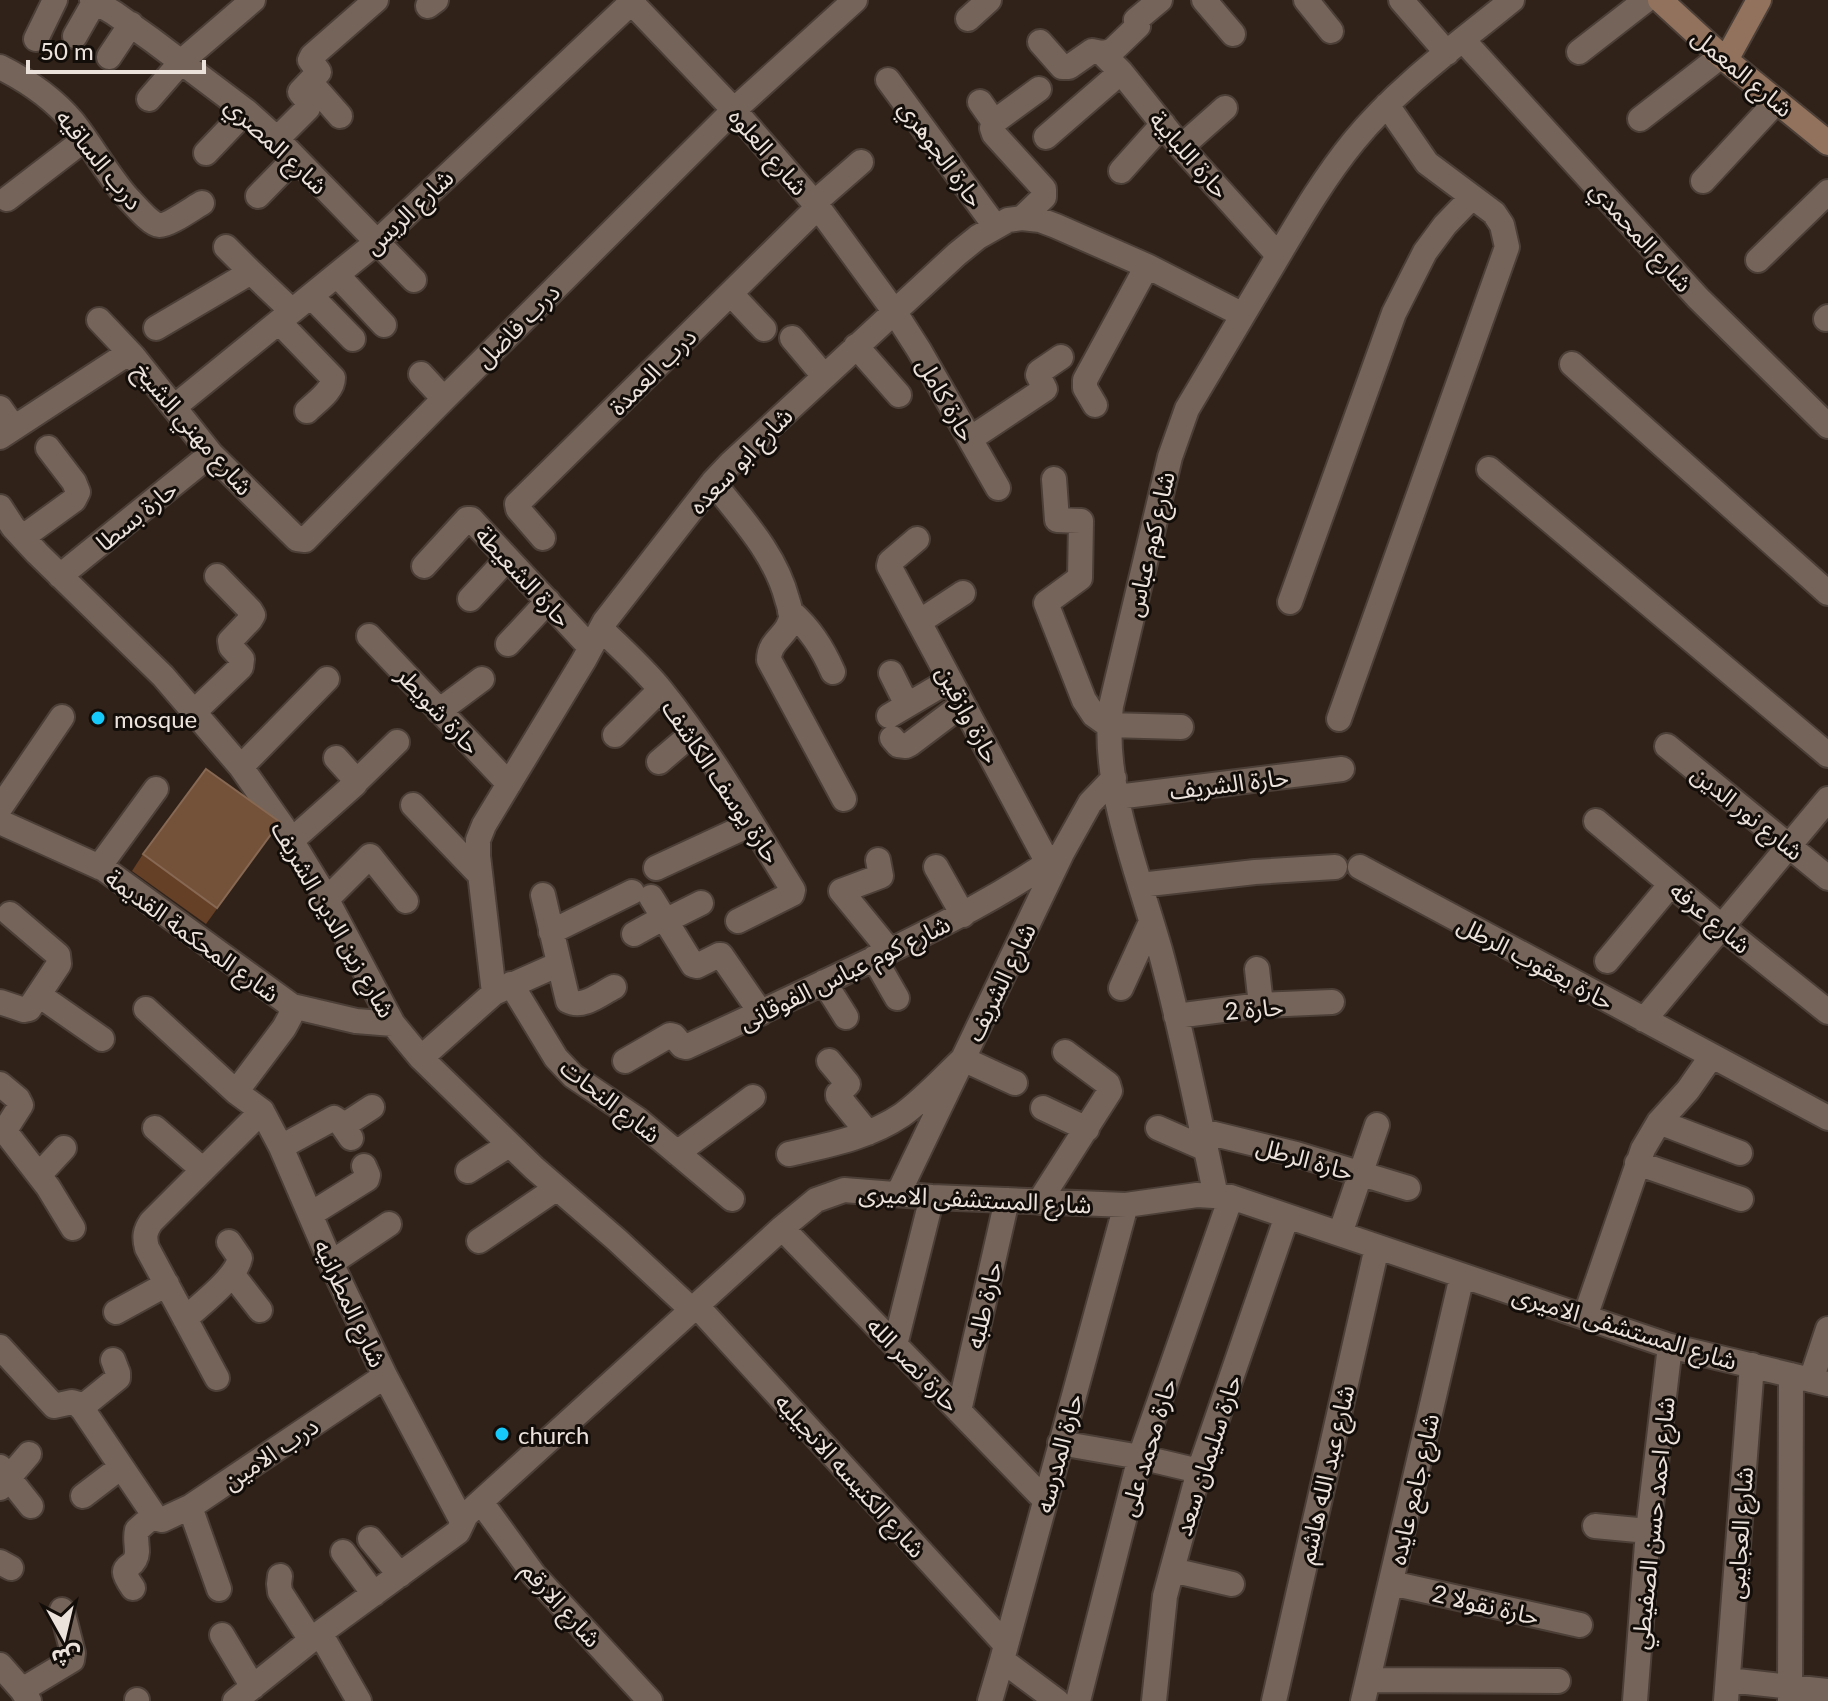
<svg xmlns="http://www.w3.org/2000/svg" width="1828" height="1701" font-family="Lato,'Noto Sans Arabic',sans-serif">
<style>
.lines{fill:none;stroke-linecap:round;stroke-linejoin:round}
.street-casing{stroke:#4b3f38;stroke-width:28}
.secondary-casing{stroke:#4b3f38;stroke-width:28}
.street{stroke:#756459;stroke-width:24}
.secondary{stroke:#92725c;stroke-width:24}
.wall{fill:#653f26}
.building{fill:#745139;stroke:#866853;stroke-width:2}
.poi-dot{fill:#16cafb;stroke:#130d09;stroke-width:3}
.labels{text-anchor:middle;dominant-baseline:central;stroke-width:6;stroke-linejoin:round;paint-order:stroke}
.street-label{font-size:24px;fill:#ece2dc;stroke:#130d09}
.poi-label{font-size:24px;fill:#ece2dc;stroke:#130d09;text-anchor:start}
</style>
<rect width="100%" height="100%" fill="#302219"/>
<g class="lines">
<g class="street-casing">
<path id="street" d="M92,0L114,13L152,40L246,111L277,139L414,280
M1204,0L1233,34
M1306,0L1331,31
M1401,0L1447,53
M631,2L734,110L818,207L894,311L919,350L998,488
M428,6L436,0
M968,19L989,0
M75,36L95,1
M36,39L55,0
M1463,40L1698,298L1828,426
M1040,42L1062,67H1069L1092,51L1102,53L1112,51L1138,26L1136,20L1160,0
M1579,52L1646,0
M1102,53L1121,72L1181,147L1278,255
M109,57L131,24
M0,67C28,81 53,98 73,122C92,146 107,174 127,197C133,203 151,225 159,225C168,226 193,208 202,203
M888,80L995,226
M310,82L340,116
M149,99L182,61L253,0
M980,102L994,122
M1640,119L1721,56
M1046,137L1121,72
M277,139L308,108L309,103L300,92L319,72L310,60L312,56L376,0
M1181,147L1225,108
M206,153L246,111
M1121,171L1163,124
M1703,181L1777,101
M258,196L295,158
M7,199L85,139
M814,203L861,162
M1022,218L1044,197V189L994,134L992,128L994,122L1039,89
M226,247L251,272
M1758,260L1828,192
M337,275L384,325
M731,294L764,329
M311,296L353,339
M1826,319L1828,317
M99,320L133,356
M279,322L333,378C333,391 316,402 307,411
M156,328L251,272L292,311
M792,338L824,376
M856,346L899,395
M1572,364L1828,593
M421,374L444,399
M1095,405L1085,388V380L1147,266
M174,407L377,242L634,0
M0,408L14,428
M0,437L127,354L133,356L211,454L297,539L305,540L444,399L734,110L855,0
M970,439L1045,389L1038,375L1039,372L1061,357
M1489,469L1828,755
M1054,479L1057,520L1081,521L1080,578L1046,603L1084,700L1094,715L1108,725L1181,727
M713,482C741,518 775,553 787,599C789,605 791,611 791,617C789,636 769,639 769,660L844,799
M0,507L13,527L37,553L163,676L241,767L283,827L321,889L393,1024L421,1058L534,1168L617,1240L691,1309
M23,537L74,500L78,492L74,482L48,448
M543,538L518,509L517,504L818,207
M917,539L890,562L889,566L1048,863
M424,566L467,519H471L590,647
M60,576L211,454
M470,599L507,559
M1290,602L1394,313L1425,252L1445,225L1472,197
M790,611C810,629 822,647 833,672
M919,622L963,593
M601,629C622,649 643,668 661,690C711,752 751,823 793,890L792,894L738,921
M369,636L509,784
M508,644L548,601
M891,673L907,705
M439,711L482,679
M194,712L241,667L242,659L231,647L230,641L250,620L253,615L250,610L217,576
M889,716L950,680
M1339,719L1507,247L1502,225L1494,213L1427,163L1387,105
M615,735L660,690
M892,738L898,745L906,746L910,744L963,704
M1667,746L1828,878
M659,762L693,733
M241,767L327,679
M356,782L397,742
M1117,797L1342,769
M413,805L479,874
M0,808L62,717
M1596,821L1722,927L1828,1012
M0,822L104,869L292,1006L356,1021L393,1024
M291,841L355,784L354,778L336,758
M878,860L881,876L841,891L890,951
M99,867L156,789
M936,867L963,915
M1360,867L1828,1118
M656,868L751,824
M1140,885L1255,872L1335,867
M543,895L568,1001C583,1009 600,994 614,987
M651,897L693,965L697,966L719,955H721L761,1013
M327,899L370,856L406,901
M665,921L701,903
M551,932L632,892
M634,934L663,918
M874,958L897,998
M1607,961L1671,884
M1257,969L1261,1005
M824,982L846,1017
M511,984L556,1058L573,1076L637,1119L732,1199
M1121,988L1151,922
M494,993L478,856V840L484,825L584,660L605,621L713,482L731,463L957,254L978,237L1008,220L1022,218L1040,220L1056,226L1147,266L1243,315
M39,995L102,1039
M0,1002L24,1010L29,1009L59,964L58,955L10,914
M146,1009L236,1092L262,1111L281,1147L331,1263L385,1376L462,1521
M1176,1016L1261,1005L1332,1002
M1644,1020L1828,799
M421,1058L494,993L559,964
M625,1061L670,1035L674,1036L682,1046L686,1047C747,1019 808,990 869,961C936,928 1001,897 1062,853
M829,1061L848,1084L838,1094V1096L868,1133
M0,1084L18,1099L21,1105L7,1127V1134L48,1187L73,1228
M236,1092L284,1028L290,1017L292,1006
M1043,1108L1087,1129
M1659,1122L1740,1153
M343,1126L372,1107
M155,1128L203,1170
M1158,1128L1206,1149
M1202,1131L1296,1154L1408,1188
M281,1147L334,1118L340,1122L351,1138
M677,1153L753,1097
M789,1154C828,1145 868,1138 902,1115C924,1099 943,1078 963,1059L1015,1083
M1637,1163L1741,1199
M468,1171L509,1145
M39,1175L64,1148
M898,1194L1062,853L1090,803L1114,778
M1216,1196C1198,1114 1182,1031 1160,950C1139,876 1101,783 1111,706L1170,457L1187,409C1216,361 1245,312 1274,263C1299,221 1323,179 1354,141C1399,86 1457,45 1512,0
M1039,1202L1110,1091L1108,1084L1065,1052
M311,1214L367,1179L368,1175L364,1166
M782,1228L1045,1500
M1340,1234L1377,1125
M479,1241L557,1188
M331,1263L389,1224
M232,1274L260,1310
M696,1305L1006,1645
M116,1312L167,1284
M1585,1317L1643,1149L1659,1122L1688,1090L1711,1057
M185,1319C201,1304 236,1278 240,1258L229,1242
M895,1345L932,1197
M0,1347L54,1406L72,1402L79,1404L156,1518L162,1520L190,1507L385,1376
M217,1378L147,1248C144,1237 145,1231 151,1222L262,1111
M1811,1380L1828,1329
M81,1408L118,1378V1373L113,1360
M959,1411L1007,1200
M1060,1443L1140,1457L1199,1471
M0,1467L31,1506
M0,1488L29,1454
M83,1496L121,1467
M481,1502L534,1575L650,1701
M190,1507L219,1589
M1595,1526L1648,1531
M370,1539L400,1575
M343,1552L374,1594
M0,1562L11,1568
M1172,1570L1232,1584
M280,1576L279,1584L280,1592L311,1640
M1391,1583L1580,1625
M133,1588C113,1560 136,1573 137,1552C137,1544 135,1538 137,1530L154,1515
M320,1633L359,1701
M222,1635L253,1687
M1002,1660L1057,1701
M0,1665L22,1690L29,1701
M1369,1680L1558,1681
M1728,1680L1828,1691
M22,1690L72,1660L73,1653L62,1610
M137,1700V1701
M235,1701L320,1633L458,1532L466,1515L782,1228L816,1200L844,1190L932,1197L1126,1205L1197,1195L1231,1197L1670,1346L1828,1384
M990,1701L1002,1660L1126,1205
M1078,1701L1140,1457L1231,1197
M1154,1701L1165,1596L1172,1570L1199,1471L1287,1216
M1274,1701L1377,1247
M1363,1701L1462,1276
M1635,1701L1648,1531L1670,1346
M1726,1701L1752,1365
M1790,1701L1791,1375"/>
</g>
<g class="secondary-casing">
<path id="secondary" d="M1660,0L1721,56L1828,143
M1726,60L1759,0"/>
</g>
<use href="#street" class="street"/>
<use href="#secondary" class="secondary"/>
</g>
<path class="wall" d="M280,822L206,924L132,871L143,854Z"/>
<path class="building" d="M206,769L280,822L217,908L143,854Z"/>
<g class="poi-dot">
<circle cx="98" cy="718" r="8"/>
<circle cx="502" cy="1434" r="8"/>
</g>
<g class="labels">
<g class="street-label">
<text transform="translate(1743 72) rotate(40)">شارع المعمل</text>
<text transform="translate(277 145) rotate(43)">شارع المصري</text>
<text transform="translate(769 151) rotate(49)">شارع العلوه</text>
<text transform="translate(942 153) rotate(54)">حارة الجوهري</text>
<text transform="translate(1190 154) rotate(49)">حارة اللبايبة</text>
<text transform="translate(100 159) rotate(51)">درب الساقيه</text>
<text transform="translate(408 211) rotate(-43)">شارع الريس</text>
<text transform="translate(1642 236) rotate(48)">شارع المحمدي</text>
<text transform="translate(517 325) rotate(-45)">درب فاضل</text>
<text transform="translate(652 371) rotate(-45)">درب العمدة</text>
<text transform="translate(947 399) rotate(60)">حارة كامل</text>
<text transform="translate(194 428) rotate(49)">شارع مهني الشيخ</text>
<text transform="translate(740 460) rotate(-46)">شارع ابو سعده</text>
<text transform="translate(136 515) rotate(-39)">حارة بسطا</text>
<text transform="translate(1149 544) rotate(-77)">شارع كوم عباس</text>
<text transform="translate(524 576) rotate(47)">حارة الشعيطة</text>
<text transform="translate(439 710) rotate(47)">حارة شويطر</text>
<text transform="translate(969 714) rotate(62)">حارة وازقين</text>
<text transform="translate(722 781) rotate(56)">حارة يوسف الكاشف</text>
<text transform="translate(1229 783) rotate(-7)">حارة الشريف</text>
<text transform="translate(1748 812) rotate(39)">شارع نور الدين</text>
<text transform="translate(1711 917) rotate(40)">شارع عرفه</text>
<text transform="translate(334 919) rotate(60)">شارع زين الدين الشريف</text>
<text transform="translate(193 935) rotate(36)">شارع المحكمة القديمة</text>
<text transform="translate(1536 962) rotate(28)">حارة يعقوب الرطل</text>
<text transform="translate(844 972) rotate(-26)">شارع كوم عباس الفوقانى</text>
<text transform="translate(1000 982) rotate(-64)">شارع الشريف</text>
<text transform="translate(1254 1008) rotate(-5)">حارة 2</text>
<text transform="translate(611 1100) rotate(38)">شارع النحات</text>
<text transform="translate(1305 1158) rotate(16)">حارة الرطل</text>
<text transform="translate(975 1198) rotate(3)">شارع المستشفى الاميرى</text>
<text transform="translate(351 1303) rotate(65)">شارع المطرانيه</text>
<text transform="translate(983 1305) rotate(-77)">حارة طلبه</text>
<text transform="translate(1625 1327) rotate(17)">شارع المستشفى الاميرى</text>
<text transform="translate(914 1364) rotate(46)">حارة نصر الله</text>
<text transform="translate(1147 1447) rotate(-73)">حارة محمد على</text>
<text transform="translate(270 1453) rotate(-34)">درب الامين</text>
<text transform="translate(1058 1453) rotate(-75)">حارة المدرسه</text>
<text transform="translate(1207 1455) rotate(-72)">حارة سليمان سعد</text>
<text transform="translate(1325 1474) rotate(-77)">شارع عبد الله هاشم</text>
<text transform="translate(851 1475) rotate(48)">شارع الكنيسه الانجيليه</text>
<text transform="translate(1413 1489) rotate(-77)">شارع جامع عايده</text>
<text transform="translate(1652 1523) rotate(-84)">شارع احمد حسن الصفيطي</text>
<text transform="translate(1739 1533) rotate(-86)">شارع العجايبى</text>
<text transform="translate(562 1604) rotate(48)">شارع الارقم</text>
<text transform="translate(1486 1604) rotate(13)">حارة نقولا 2</text>
</g>
<g class="poi-label">
<text x="114" y="718">mosque</text>
<text x="518" y="1434">church</text>
</g>
</g>
<g transform="translate(64 1637) rotate(172)" stroke="#130d09" stroke-width="6" paint-order="stroke">
<path d="M0-6L14 30L0 20L-14 30Z" fill="#ece2dc"/>
<text y="-12" font-size="22" font-weight="bold" text-anchor="middle" fill="#ece2dc">ش</text>
</g>
<path d="M28 60v12h176v-12" fill="none" stroke="#ece2dc" stroke-width="4"/>
<text x="40" y="60" font-size="24" fill="#ece2dc" stroke="#130d09" stroke-width="6" paint-order="stroke">50 m</text>
</svg>
